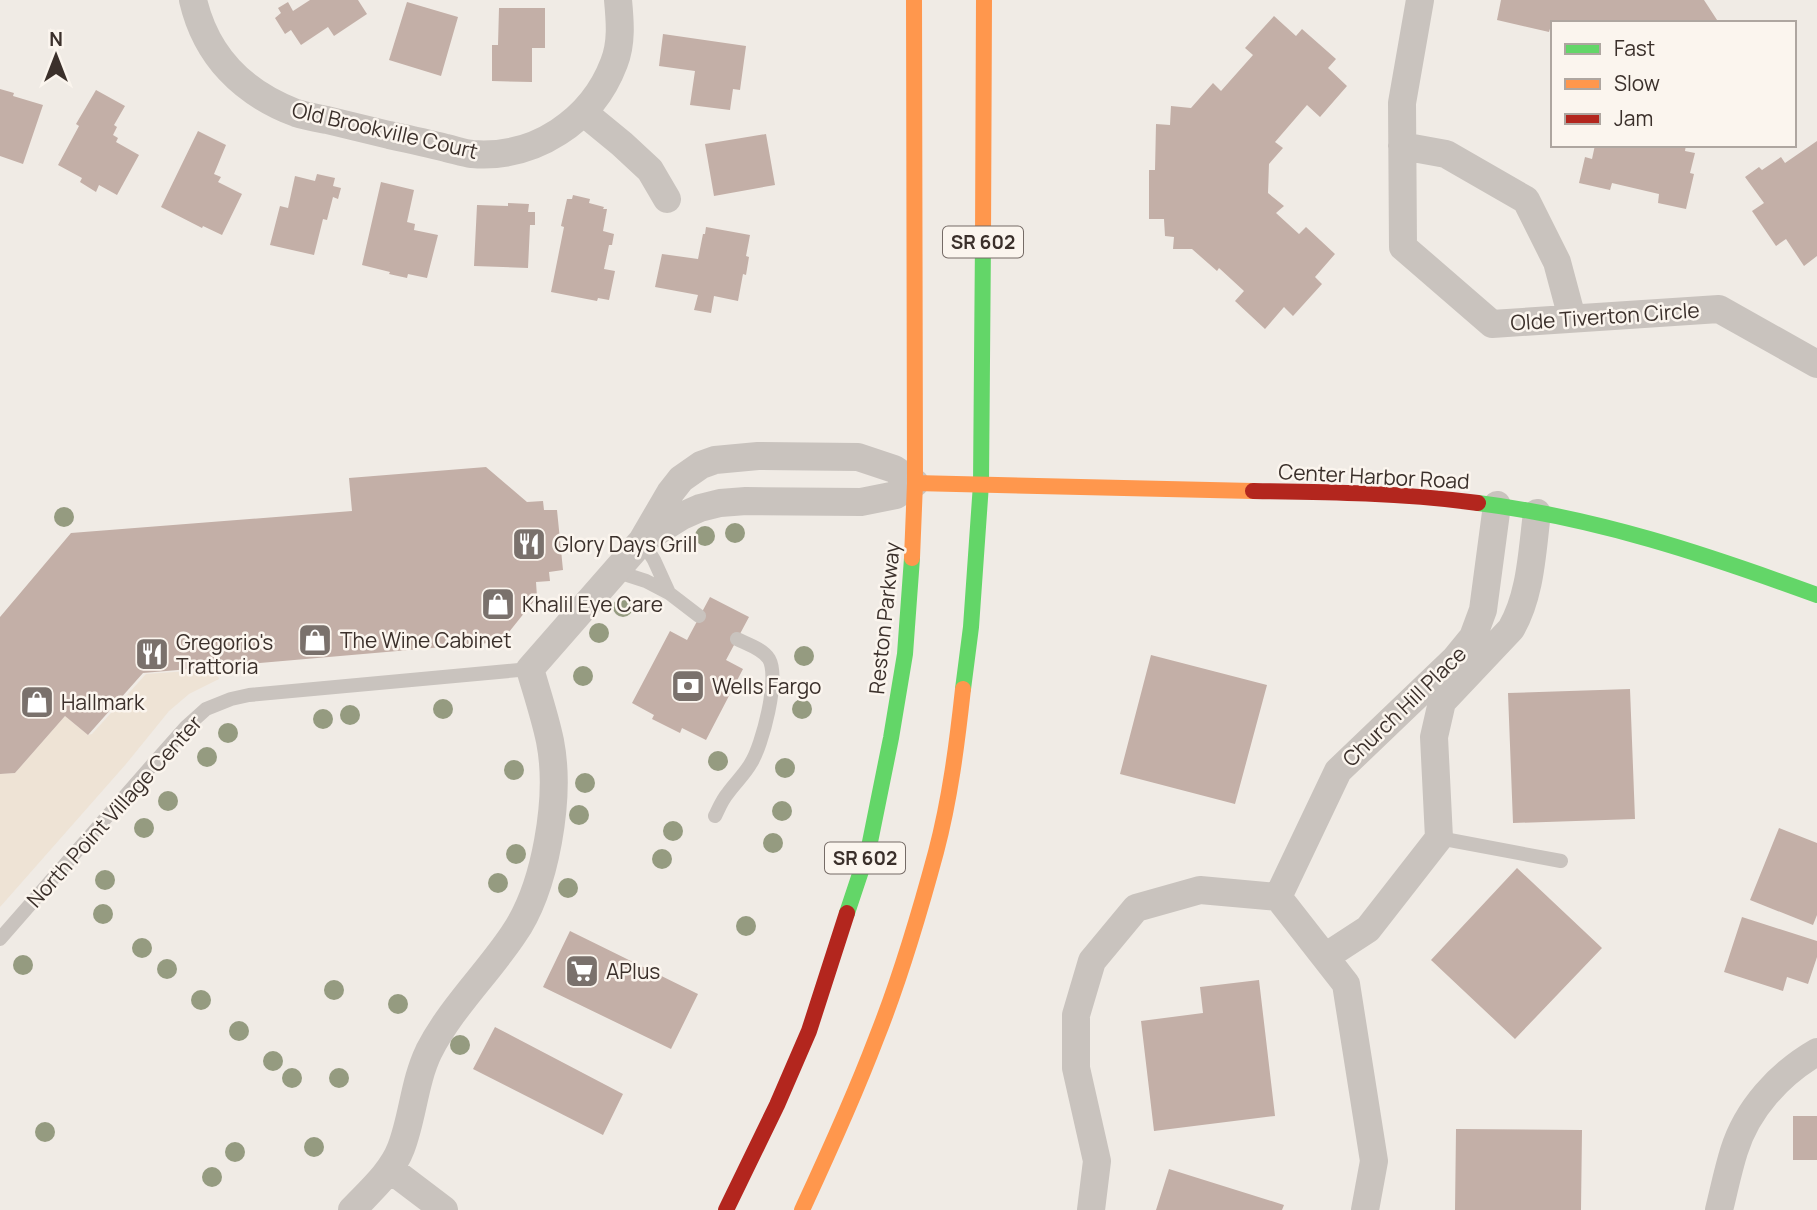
<svg xmlns="http://www.w3.org/2000/svg" width="1817" height="1210" font-family="Manrope,sans-serif">
<style>
.plaza{fill:#eee3d5}
.building{fill:#c3afa7}
.lines{fill:none;stroke-linecap:round;stroke-linejoin:round}
.lane{stroke:#c9c3be;stroke-width:14}
.street{stroke:#c9c3be;stroke-width:28}
.fast{stroke:#63d668;stroke-width:16}
.slow{stroke:#ff974d;stroke-width:16}
.jam{stroke:#b3261e;stroke-width:16}
.tree{fill:#959b80}
.labels{text-anchor:middle;dominant-baseline:central;stroke-width:5;stroke-linejoin:round;paint-order:stroke}
.shield{fill:#fbf5ee;stroke:#756b66;stroke-width:2}
.shield-label{font-size:19px;font-weight:bold;fill:#3b302b}
.street-label{font-size:21px;fill:#3b302b;stroke:#fbf5ee}
.poi-label{font-size:21px;fill:#3b302b;stroke:#fbf5ee;text-anchor:start}
</style>
<rect width="100%" height="100%" fill="#f0ebe5"/>
<path class="plaza" d="M216,669L219,679L189,694L169,711L126,764L0,907V774L15,773L65,716L88,735L92,734L146,674Z"/>
<path class="building" d="M310,0H358L367,14L334,36L328,27L301,45L291,30L285,34L275,18L281,13L278,8L288,2L293,11Z
M1501,0H1704L1719,23L1552,22L1549,32L1497,20Z
M407,2L458,17L441,76L389,60Z
M499,8H545V48H532V82L492,81V45H498Z
M1274,16L1296,36L1302,29L1336,59L1328,68L1347,86L1320,117L1307,105L1275,142L1283,148L1269,164L1268,193L1284,206L1276,213L1299,234L1306,227L1335,254L1315,277L1322,284L1293,316L1284,307L1265,329L1235,301L1244,291L1219,268L1217,271L1192,249H1173L1174,237L1165,236L1164,219H1149V170H1155L1156,124L1170,125L1171,106L1191,108L1213,83L1221,91L1253,55L1245,48Z
M663,34L746,46L740,90L733,89L730,110L690,105L695,71L659,66Z
M0,89L14,93L13,96L43,105L23,164L0,156Z
M96,90L125,106L114,125L117,127L113,135L118,138L116,142L139,155L117,195L99,185L96,192L80,182L82,178L58,165L79,126L76,124Z
M198,131L226,145L214,174L221,177L218,182L242,194L222,235L203,226L202,228L161,207Z
M766,134L775,185L714,196L705,144Z
M1817,141V256L1804,266L1786,239L1776,246L1752,211L1764,203L1745,177L1759,167L1762,170L1781,157L1785,163Z
M1595,145H1686L1685,151L1695,153L1690,173L1694,174L1686,209L1658,203L1659,194L1612,183L1610,190L1579,183L1585,157L1592,159Z
M317,174L335,178L333,186L341,188L338,199L333,197L327,220L323,219L314,255L270,245L280,206L288,208L295,176L315,181Z
M381,182L414,190L407,222L415,224L414,230L438,235L427,278L408,274L407,278L389,274L390,272L362,265Z
M573,195L590,199L589,203L604,207L603,209H607L603,231L614,234L612,245H609L604,269L615,271L609,300L598,298L597,301L551,292L564,227L561,226L567,199H572Z
M508,203L529,204L528,212H535V225H530L528,268L474,266L477,205L508,206Z
M706,227L750,235L746,256L749,257L746,275L743,274L738,301L714,296L711,313L694,310L698,295L655,287L662,254L698,259L703,234H705Z
M486,467L527,502L543,501L544,510H557L563,570L549,572L550,581L536,582L537,597L501,642L143,673L88,735L65,716L15,773L0,774V617L71,533L352,511L349,478Z
M710,597L749,617L726,660L743,669L706,740L682,728L680,733L652,719L654,715L632,703L670,631L687,640Z
M1151,655L1267,685L1235,804L1120,774Z
M1630,689L1635,819L1513,823L1508,693Z
M1779,828L1817,843V915L1813,925L1750,900Z
M1517,868L1602,948L1515,1039L1431,960Z
M1742,917L1817,941V957L1808,984L1787,977L1783,991L1724,972Z
M570,931L698,994L671,1049L543,987Z
M1259,980L1275,1116L1154,1131L1141,1021L1203,1013L1200,987Z
M495,1027L623,1094L603,1135L473,1069Z
M1793,1116H1817V1160H1793Z
M1456,1129L1582,1130L1581,1210H1455Z
M1169,1169L1284,1205L1282,1210H1156Z"/>
<g class="lines">
<path class="lane" d="M642,541L654,560L669,593
M615,571L646,581L669,593L699,616
M715,816C719,808 722,800 728,793C735,783 745,774 751,763C762,746 780,678 769,659C763,649 747,644 737,639
M1439,838L1561,861
M0,939L146,772L186,727L206,709L231,699L249,695L530,669"/>
<path class="street" d="M193,0C206,56 243,93 296,113C306,116 317,118 327,120C348,125 368,130 389,135C408,139 427,143 446,148C455,150 464,153 472,154C535,159 592,121 614,63C622,43 620,21 618,0
M1420,0L1402,103L1403,247L1492,324L1719,309L1817,364
M583,112L622,144L650,170L667,199
M1402,146L1446,154L1526,200L1557,262L1572,318
M1278,897L1338,771L1455,659L1473,637L1483,610L1497,505
M1325,957L1368,929L1439,838L1434,737L1442,702L1511,629C1531,595 1532,551 1537,513
M390,1169L444,1210
M352,1210C370,1191 392,1172 401,1148C413,1117 414,1082 429,1051C451,1008 486,975 513,935C546,888 561,797 550,741C545,717 537,693 530,669L642,541L670,493L681,479L701,465L715,460L758,456L858,457L894,469L915,483L896,495L861,502L746,501L720,503L700,508L682,516L642,541
M1091,1210L1097,1161L1076,1068V1015L1092,961L1136,908L1200,890L1278,897L1346,984L1374,1161L1365,1210
M1719,1210C1724,1190 1728,1170 1734,1151C1747,1109 1779,1074 1817,1052"/>
<path class="fast" d="M1478,503C1597,518 1705,554 1817,595
M963,689L971,627L981,484L983,239
M847,913L869,847L891,738L905,654L912,558"/>
<path class="slow" d="M983,239L984,0
M915,483L1253,491
M912,558L915,483L914,0
M802,1210C828,1154 854,1097 876,1039C900,979 919,915 936,852C950,799 957,744 963,689"/>
<path class="jam" d="M1253,491C1328,492 1404,493 1478,503
M726,1210L777,1105L809,1031L847,913"/>
</g>
<g class="tree">
<circle cx="64" cy="517" r="10"/>
<circle cx="735" cy="533" r="10"/>
<circle cx="705" cy="536" r="10"/>
<circle cx="623" cy="607" r="10"/>
<circle cx="599" cy="633" r="10"/>
<circle cx="804" cy="656" r="10"/>
<circle cx="583" cy="676" r="10"/>
<circle cx="443" cy="709" r="10"/>
<circle cx="802" cy="709" r="10"/>
<circle cx="350" cy="715" r="10"/>
<circle cx="323" cy="719" r="10"/>
<circle cx="228" cy="733" r="10"/>
<circle cx="207" cy="757" r="10"/>
<circle cx="718" cy="761" r="10"/>
<circle cx="785" cy="768" r="10"/>
<circle cx="514" cy="770" r="10"/>
<circle cx="585" cy="783" r="10"/>
<circle cx="168" cy="801" r="10"/>
<circle cx="782" cy="811" r="10"/>
<circle cx="579" cy="815" r="10"/>
<circle cx="144" cy="828" r="10"/>
<circle cx="673" cy="831" r="10"/>
<circle cx="773" cy="843" r="10"/>
<circle cx="516" cy="854" r="10"/>
<circle cx="662" cy="859" r="10"/>
<circle cx="105" cy="880" r="10"/>
<circle cx="498" cy="883" r="10"/>
<circle cx="568" cy="888" r="10"/>
<circle cx="103" cy="914" r="10"/>
<circle cx="746" cy="926" r="10"/>
<circle cx="142" cy="948" r="10"/>
<circle cx="23" cy="965" r="10"/>
<circle cx="167" cy="969" r="10"/>
<circle cx="334" cy="990" r="10"/>
<circle cx="201" cy="1000" r="10"/>
<circle cx="398" cy="1004" r="10"/>
<circle cx="239" cy="1031" r="10"/>
<circle cx="460" cy="1045" r="10"/>
<circle cx="273" cy="1061" r="10"/>
<circle cx="292" cy="1078" r="10"/>
<circle cx="339" cy="1078" r="10"/>
<circle cx="45" cy="1132" r="10"/>
<circle cx="314" cy="1147" r="10"/>
<circle cx="235" cy="1152" r="10"/>
<circle cx="212" cy="1177" r="10"/>
</g>
<defs>
<g id="restaurant-square" transform="scale(1.75)"><rect x="-9" y="-9" width="18" height="18" rx="4" fill="#7a716c" stroke="#fbf5ee"/><path d="M-5-6h1v4h1v-4h1v4h1v-4h1v5L-1.5 .5V6h-2V.5L-5-1ZM5-6V6H3V1.5H1.5Q1.5-4 5-6Z" fill="#fff"/></g>
<g id="shop-square" transform="scale(1.75)"><rect x="-9" y="-9" width="18" height="18" rx="4" fill="#7a716c" stroke="#fbf5ee"/><path d="M-5-2.5h2.3a2.7 3.5 0 0 1 5.4 0H5L5.5 6h-11ZM-1.5-2.5h3a1.5 2.3 0 0 0-3 0Z" fill="#fff"/></g>
<g id="bank-square" transform="scale(1.75)"><rect x="-9" y="-9" width="18" height="18" rx="4" fill="#7a716c" stroke="#fbf5ee"/><path d="M-6-4H6V4H-6ZM0-2.3a2.3 2.3 0 1 0 0 4.6a2.3 2.3 0 1 0 0-4.6Z" fill="#fff"/></g>
<g id="supermarket-square" transform="scale(1.75)"><rect x="-9" y="-9" width="18" height="18" rx="4" fill="#7a716c" stroke="#fbf5ee"/><path d="M-6-5.5h2.5l.6 2H6L4.5 2H-2.5L-4.4-4H-6ZM-1.5 3.2a1.3 1.3 0 1 0 .1 0ZM3 3.2a1.3 1.3 0 1 0 .1 0Z" fill="#fff"/></g>
</defs>
<g fill-rule="evenodd">
<use href="#restaurant-square" x="529" y="544"/>
<use href="#shop-square" x="498" y="604"/>
<use href="#shop-square" x="315" y="640"/>
<use href="#restaurant-square" x="152" y="654"/>
<use href="#bank-square" x="688" y="686"/>
<use href="#shop-square" x="37" y="702"/>
<use href="#supermarket-square" x="582" y="971"/>
</g>
<g class="labels">
<g class="shield">
<rect x="943" y="226.5" width="80" height="31" rx="5"/>
<rect x="825" y="842.5" width="80" height="31" rx="5"/>
</g>
<g class="shield-label">
<text x="983" y="242">SR 602</text>
<text x="865" y="858">SR 602</text>
</g>
<g class="street-label">
<text transform="translate(385 130) rotate(13)">Old Brookville Court</text>
<text transform="translate(1605 316) rotate(-4)">Olde Tiverton Circle</text>
<text transform="translate(1374 476) rotate(3)">Center Harbor Road</text>
<text transform="translate(884 618) rotate(-84)">Reston Parkway</text>
<text transform="translate(1404 706) rotate(-44)">Church Hill Place</text>
<text transform="translate(114 811) rotate(-48)">North Point Village Center</text>
</g>
<g class="poi-label">
<text x="554" y="544">Glory Days Grill</text>
<text x="522" y="604">Khalil Eye Care</text>
<text x="340" y="640">The Wine Cabinet</text>
<text x="176" y="642">Gregorio's<tspan x="176" dy="24">Trattoria</tspan></text>
<text x="712" y="686">Wells Fargo</text>
<text x="61" y="702">Hallmark</text>
<text x="606" y="971">APlus</text>
</g>
</g>
<rect x="1551" y="21" width="245" height="126" fill="#fbf5ee" stroke="#aea6a0" stroke-width="2"/>
<rect x="1565" y="44" width="35" height="10" fill="#63d668" stroke="#aea6a0" stroke-width="2"/>
<text x="1614" y="56" font-size="21" fill="#3b302b">Fast</text>
<rect x="1565" y="79" width="35" height="10" fill="#ff974d" stroke="#aea6a0" stroke-width="2"/>
<text x="1614" y="91" font-size="21" fill="#3b302b">Slow</text>
<rect x="1565" y="114" width="35" height="10" fill="#b3261e" stroke="#aea6a0" stroke-width="2"/>
<text x="1614" y="126" font-size="21" fill="#3b302b">Jam</text>
<g transform="translate(56 56)" stroke="#fbf5ee" stroke-width="5" paint-order="stroke">
<path d="M0-5L12 26L0 18L-12 26Z" fill="#3b302b"/>
<text y="-10" font-size="19" font-weight="bold" text-anchor="middle" fill="#3b302b">N</text>
</g>
</svg>
